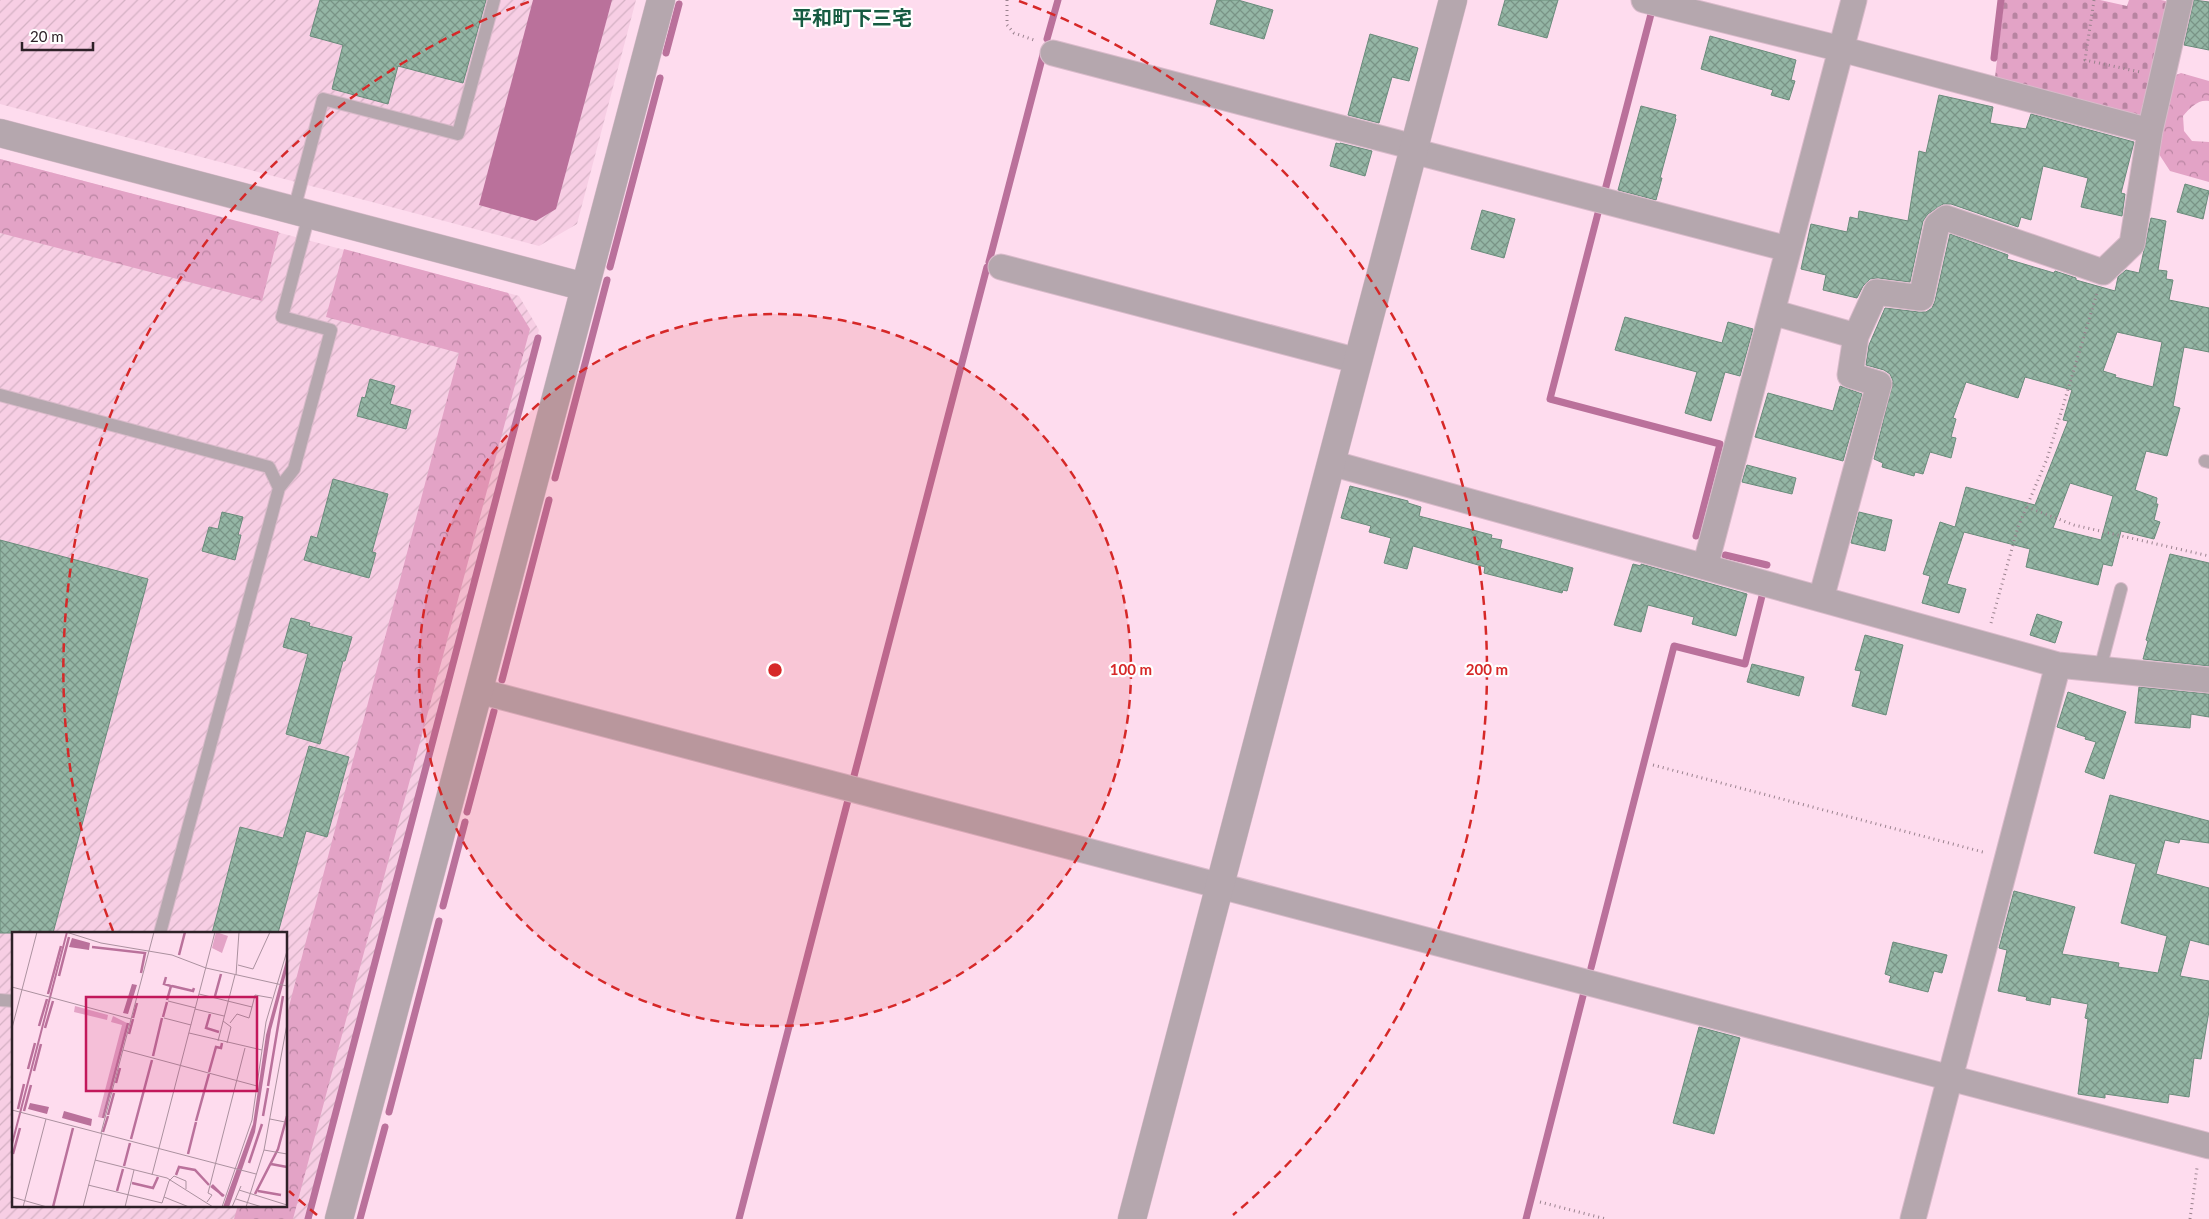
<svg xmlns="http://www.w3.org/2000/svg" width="2209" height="1219" font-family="Lato,'Noto Sans JP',sans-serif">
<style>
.industrial{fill:url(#industrial-furrows);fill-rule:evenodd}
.forest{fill:url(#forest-crowns)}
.cemetery{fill:url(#cemetery-stones)}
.water{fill:#ba719b}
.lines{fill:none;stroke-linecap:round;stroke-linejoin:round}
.stream{stroke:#ba719b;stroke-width:7}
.building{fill:url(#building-cross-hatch);stroke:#6a8b7b;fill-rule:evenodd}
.service-casing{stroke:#d9baca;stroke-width:14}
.minor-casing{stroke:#d9baca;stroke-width:27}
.tertiary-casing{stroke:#d9baca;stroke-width:29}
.path{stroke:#9a828e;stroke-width:3;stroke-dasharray:1 4;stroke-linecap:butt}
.service{stroke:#b5a7ae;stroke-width:12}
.minor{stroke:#b5a7ae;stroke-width:25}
.tertiary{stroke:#b5a7ae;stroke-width:28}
.ring{fill:none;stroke:#d62828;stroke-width:2.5;stroke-dasharray:9 6}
.labels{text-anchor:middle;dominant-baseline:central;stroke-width:4.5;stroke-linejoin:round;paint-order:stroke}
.quarter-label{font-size:20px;font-weight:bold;fill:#165b41;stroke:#fff}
.inset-river{fill:none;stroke:#ba719b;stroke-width:2.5}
.inset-road{fill:none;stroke:#ab919f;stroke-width:1}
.view{fill:#c2185b;fill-opacity:0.15;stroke:#c2185b;stroke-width:2.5}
.inset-edge{fill:none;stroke:#2e2128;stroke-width:2.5}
.centre{fill:#d62828;stroke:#fff;stroke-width:2.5}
.ring-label{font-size:15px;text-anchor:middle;font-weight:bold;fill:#d62828;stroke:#fff;stroke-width:4.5;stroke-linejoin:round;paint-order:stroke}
</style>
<defs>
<pattern id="industrial-furrows" width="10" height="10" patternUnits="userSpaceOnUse" patternTransform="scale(1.25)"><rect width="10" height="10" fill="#f7cee4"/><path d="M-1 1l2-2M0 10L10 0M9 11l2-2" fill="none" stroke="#d4b1c4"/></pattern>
<pattern id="forest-crowns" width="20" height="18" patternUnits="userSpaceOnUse" patternTransform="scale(1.25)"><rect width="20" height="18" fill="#e3a3c6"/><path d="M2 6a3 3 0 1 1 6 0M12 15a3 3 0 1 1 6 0" fill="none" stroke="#b884a1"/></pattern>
<pattern id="cemetery-stones" width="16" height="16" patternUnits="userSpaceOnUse" patternTransform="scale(1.25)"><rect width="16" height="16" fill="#e3a3c6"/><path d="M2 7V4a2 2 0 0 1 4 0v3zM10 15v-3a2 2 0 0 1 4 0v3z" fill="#b884a1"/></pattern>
<pattern id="building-cross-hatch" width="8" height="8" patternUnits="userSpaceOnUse" patternTransform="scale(1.25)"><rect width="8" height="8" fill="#94b6a5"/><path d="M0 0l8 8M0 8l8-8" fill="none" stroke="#799486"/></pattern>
</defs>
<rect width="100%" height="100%" fill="#fedcee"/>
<path class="industrial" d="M0,0H636L577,224L539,246L0,104Z
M0,159L519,296L539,330L305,1219H0ZM14,933H286V1205H14Z"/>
<path class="forest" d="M2181,73L2209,81V101C2198,99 2190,108 2183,116L2184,131L2192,141L2209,142V182L2170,171L2155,148L2171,77Z
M0,159L279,232L262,301L0,233Z
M344,249L508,293L530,329L293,1219H234L238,1205H286V1018L459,353L326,317Z"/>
<path class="cemetery" d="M2004,0H2100L2127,6L2129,0H2161L2174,3L2144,116L1995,77Z"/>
<path class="water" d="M533,0H612L556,209L536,221L479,205Z"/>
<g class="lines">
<path class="stream" d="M1047,39L1058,0
M666,53L679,4
M1994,58L2001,0
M1604,194L1651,14
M1598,213L1550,399L1720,444L1696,536
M989,262L1044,51
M610,267L660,78
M555,478L607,280
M1725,555L1767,565
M502,680L549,500
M854,776L987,267
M467,812L494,711
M443,906L465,822
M1591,968L1674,646L1745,664L1763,592
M389,1112L439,921
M308,1219L538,338
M360,1219L385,1127
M739,1219L848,800
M1526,1219L1584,992"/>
</g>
<path class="building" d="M320,0H486L463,83L398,66L388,104L332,89L343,45L310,36Z
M1217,0H1238L1273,10L1264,39L1210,24Z
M1505,0H1558L1547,38L1498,25Z
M2194,0L2209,2V50L2184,45Z
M1370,34L1418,48L1409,81L1392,77L1379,123L1348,115Z
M1710,36L1796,60L1791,80L1795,81L1789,100L1771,95L1773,90L1701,69Z
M1939,95L1993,107L1990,123L2026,129L2031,114L2134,142L2121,193L2125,194L2122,216L2081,207L2088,178L2043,166L2031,220L2021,217L2018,227L1951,204H1943L1928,214L1923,221L1910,282L1878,278L1870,279L1863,286L1857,298L1823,290L1826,275L1801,269L1811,224L1847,232L1850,217L1858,219L1859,211L1908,221L1919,151L1926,153Z
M1641,106L1676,115L1675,118L1676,119L1660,178H1662L1656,200L1618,190Z
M1336,143L1340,144V143L1372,151L1365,176L1330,166Z
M2185,184L2209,191L2203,219L2177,212Z
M1482,210L1515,219L1504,258L1471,249Z
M2151,218L2166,221L2158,270L2167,271L2166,279L2173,280L2169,300L2209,308V352L2184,347L2173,406L2180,408L2167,456L2146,451L2135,490L2157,498L2156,504H2158L2154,520L2160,522L2154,539L2121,531L2112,566L2103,564L2098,585L2026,567L2030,549L1964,532L1947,584L1966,589L1959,613L1922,603L1930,576L1923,574L1940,522L1955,527L1966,487L2035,505L2068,421L2063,420L2072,390L2025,377L2018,398L1966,382L1953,418L1956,419L1951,437L1956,438L1951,458L1930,452L1923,474L1915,472L1914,476L1882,467L1883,463L1874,459L1893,381L1890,374L1884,370L1866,365L1869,345L1885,308L1919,312H1926L1932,308L1935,301L1950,234L2008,255L2007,259L2054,273L2055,271L2076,278V280L2115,291L2118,277L2126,270L2139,273ZM2117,332L2162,342L2153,387L2115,377L2116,375L2103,371ZM2070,483L2113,496L2101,540L2053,528Z
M1625,317L1722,343L1728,322L1753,329L1740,376L1725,372L1711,421L1685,413L1697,372L1615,350Z
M370,379L395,386L390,404L411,410L406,429L357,416L362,397L365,398Z
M1840,386L1862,394L1843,461L1755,437L1768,393L1833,411Z
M1747,465L1796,478L1792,494L1742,482Z
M333,479L388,494L372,552L376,553L369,578L304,560L311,536L317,538Z
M1350,486L1408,501V503L1421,507L1419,516L1492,535L1491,538L1502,540L1500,548L1573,568L1567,591L1563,590L1562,593L1484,573L1485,567L1413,546L1407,569L1384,563L1391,538L1369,532L1371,526L1341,518Z
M222,512L243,517L238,535H241L235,560L202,551L209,527L218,529Z
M1859,512L1892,520L1885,551L1851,543Z
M0,540L148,579L53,933H0Z
M2170,554L2209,563V666L2143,659L2148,641L2146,640Z
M1633,564L1641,566V564L1747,594L1736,636L1692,624L1694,617L1648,605L1641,632L1614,625Z
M2037,614L2062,622L2055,643L2030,635Z
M291,618L310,623L309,626L352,637L345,661H343L320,744L286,734L308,654L283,647Z
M1865,635L1903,645L1886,715L1852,706L1861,671L1855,670Z
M1752,664L1804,677L1799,696L1747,682Z
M2139,687L2209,694V717L2191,714L2190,728L2135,723Z
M2068,692L2126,712L2104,779L2085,772L2096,742L2085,739L2086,737L2057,727Z
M309,746L349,757L327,837L306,831L278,933H212L240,827L283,838Z
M2110,795L2209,821V843L2180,839L2179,843L2165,840L2156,874L2209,888V945L2190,940L2180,976L2209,981V1011L2201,1059L2194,1058L2189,1097L2169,1094L2168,1103L2105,1094V1098L2078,1094L2088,1019L2085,1018L2088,1004L2051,997L2050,1005L2026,1000L2027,997L1998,991L2007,950L1999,948L2014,891L2075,907L2062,954L2119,963L2118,967L2158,973L2167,936L2121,923L2136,864L2094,853Z
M1893,942L1947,955L1942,973L1934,971L1928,992L1889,982L1891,976L1885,974Z
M1699,1027L1740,1038L1714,1134L1673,1123Z"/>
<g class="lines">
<g class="service-casing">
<path id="service" d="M294,210L323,99L458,134L494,0
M0,395L269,467L279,488L160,933
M2205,461L2209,462
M279,488L294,469L331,330L282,317L309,215
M2100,669L2121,589
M0,1000L14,1001"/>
</g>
<g class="minor-casing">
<path id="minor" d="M1644,0L1841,49L2150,131L2180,0
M1053,53L1414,147
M1413,151L1788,249
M1001,267L1358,361
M1772,312L1856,336L1850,375L1879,384L1821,599
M1856,336L1876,292L1921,298L1937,225L1946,218L2103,272L2132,244L2150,131
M1331,463L2058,665L2209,680
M1705,567L1854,0
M479,691L2209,1146
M1913,1219L2058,665"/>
</g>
<g class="tertiary-casing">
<path id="tertiary" d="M0,133L585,287
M339,1219L661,0
M1132,1219L1453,0"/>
</g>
<path class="path" d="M1007,0V25L1014,33L1034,40
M2094,0L2085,60L2140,72
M2027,507L2074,525L2209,556
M1991,623L2018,527L2047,459L2097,293
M1653,765L1983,852
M1540,1202L1606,1219
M2190,1219L2197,1168"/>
<use href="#service" class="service"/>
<use href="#minor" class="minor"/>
<use href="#tertiary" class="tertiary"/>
</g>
<circle cx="775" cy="670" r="356" fill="#d62828" fill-opacity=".12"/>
<g class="ring">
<circle cx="775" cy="670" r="356"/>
<path d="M317 1215A712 712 0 0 1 289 1191M113 931A712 712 0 0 1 531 1M1019 1A712 712 0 0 1 1233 1215"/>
</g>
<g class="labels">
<g class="quarter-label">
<text x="852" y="17">平和町下三宅</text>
</g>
</g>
<g transform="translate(12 932)">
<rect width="275" height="275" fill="#fedcee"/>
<path d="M63,74L96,83L95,88L62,80ZM101,84L115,91L90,186L86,185L110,93L99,90Z" fill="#e3a3c6"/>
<path d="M204,0L216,4L210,21L200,16Z" fill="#e3a3c6"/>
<path d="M54,0H56L0,216V208ZM60,6L78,11L77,18L57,15ZM275,25V38L259,98L243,200L217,275H211L241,192L254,103ZM120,52L125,53L116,82L111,81ZM18,171L37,175L35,182L16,177ZM52,179L80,187L79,194L50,186Z" fill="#ba719b"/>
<path class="inset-river" d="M80,15L133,21L129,41M167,23L173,0M47,44L57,5M154,45L152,52L159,54L155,68M160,54L181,59L182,56M36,62L49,14M203,64L209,42M198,82L194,96L207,100M151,85L155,70M121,86L125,71M27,94L35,67M33,96L41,69M117,102L121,87M141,124L150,86M16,137L23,111M22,139L29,112M197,140L204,115L209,116L210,111M104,151L108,136M256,154L271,64M6,177L12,152M12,179L19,153M96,183L102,161M251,184L256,156M91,186L116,91M184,189L197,142M91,200L96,184M119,207L140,128M1,222L8,196M176,222L184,190M237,231L250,192M259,232L275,235M112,234L118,211M164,243L167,235L183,238L197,253M120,251L141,256L146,245M200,253L211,264M199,254L212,264M105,259L111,237M246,259L269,263M243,262L266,217L275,184M41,275L61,196"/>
<path class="inset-road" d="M54,0L89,11L160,23L194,36L275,54M226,33L241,37L258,0M224,43L227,0M0,55L119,87M187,62L240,75L243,63L260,66M156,69L184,76M183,77L212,84M152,86L179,93M211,89L219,95L215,111M218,91L225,82L237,86L240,75M0,96L25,0M177,101L250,118M206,109L223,43M111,118L245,154M0,178L244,242M258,187L273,190M89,201L142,0M252,218L275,222M83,228L155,246L201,275M140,243L203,0M157,249L162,244L174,249V257M76,253L150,271L152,265L177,275M227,258L275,273M0,265L35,275M152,265L157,249M224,267L250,275M195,270L200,263L196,261L233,116M11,275L34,187M71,275L90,202M113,275L122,238M210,275L240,188L254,90L275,19M220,275L229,254M234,275L252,218L275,92"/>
<path class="view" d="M74,65H245V159H74Z"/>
<rect width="275" height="275" class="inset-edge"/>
</g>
<circle cx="775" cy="670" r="8" class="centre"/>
<g class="ring-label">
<text x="1131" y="675">100 m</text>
<text x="1487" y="675">200 m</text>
</g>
<path d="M22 42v8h71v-8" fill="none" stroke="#2e2128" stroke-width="2.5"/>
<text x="30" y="42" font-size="15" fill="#2e2128" stroke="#ffffff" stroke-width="4" paint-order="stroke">20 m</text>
</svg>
